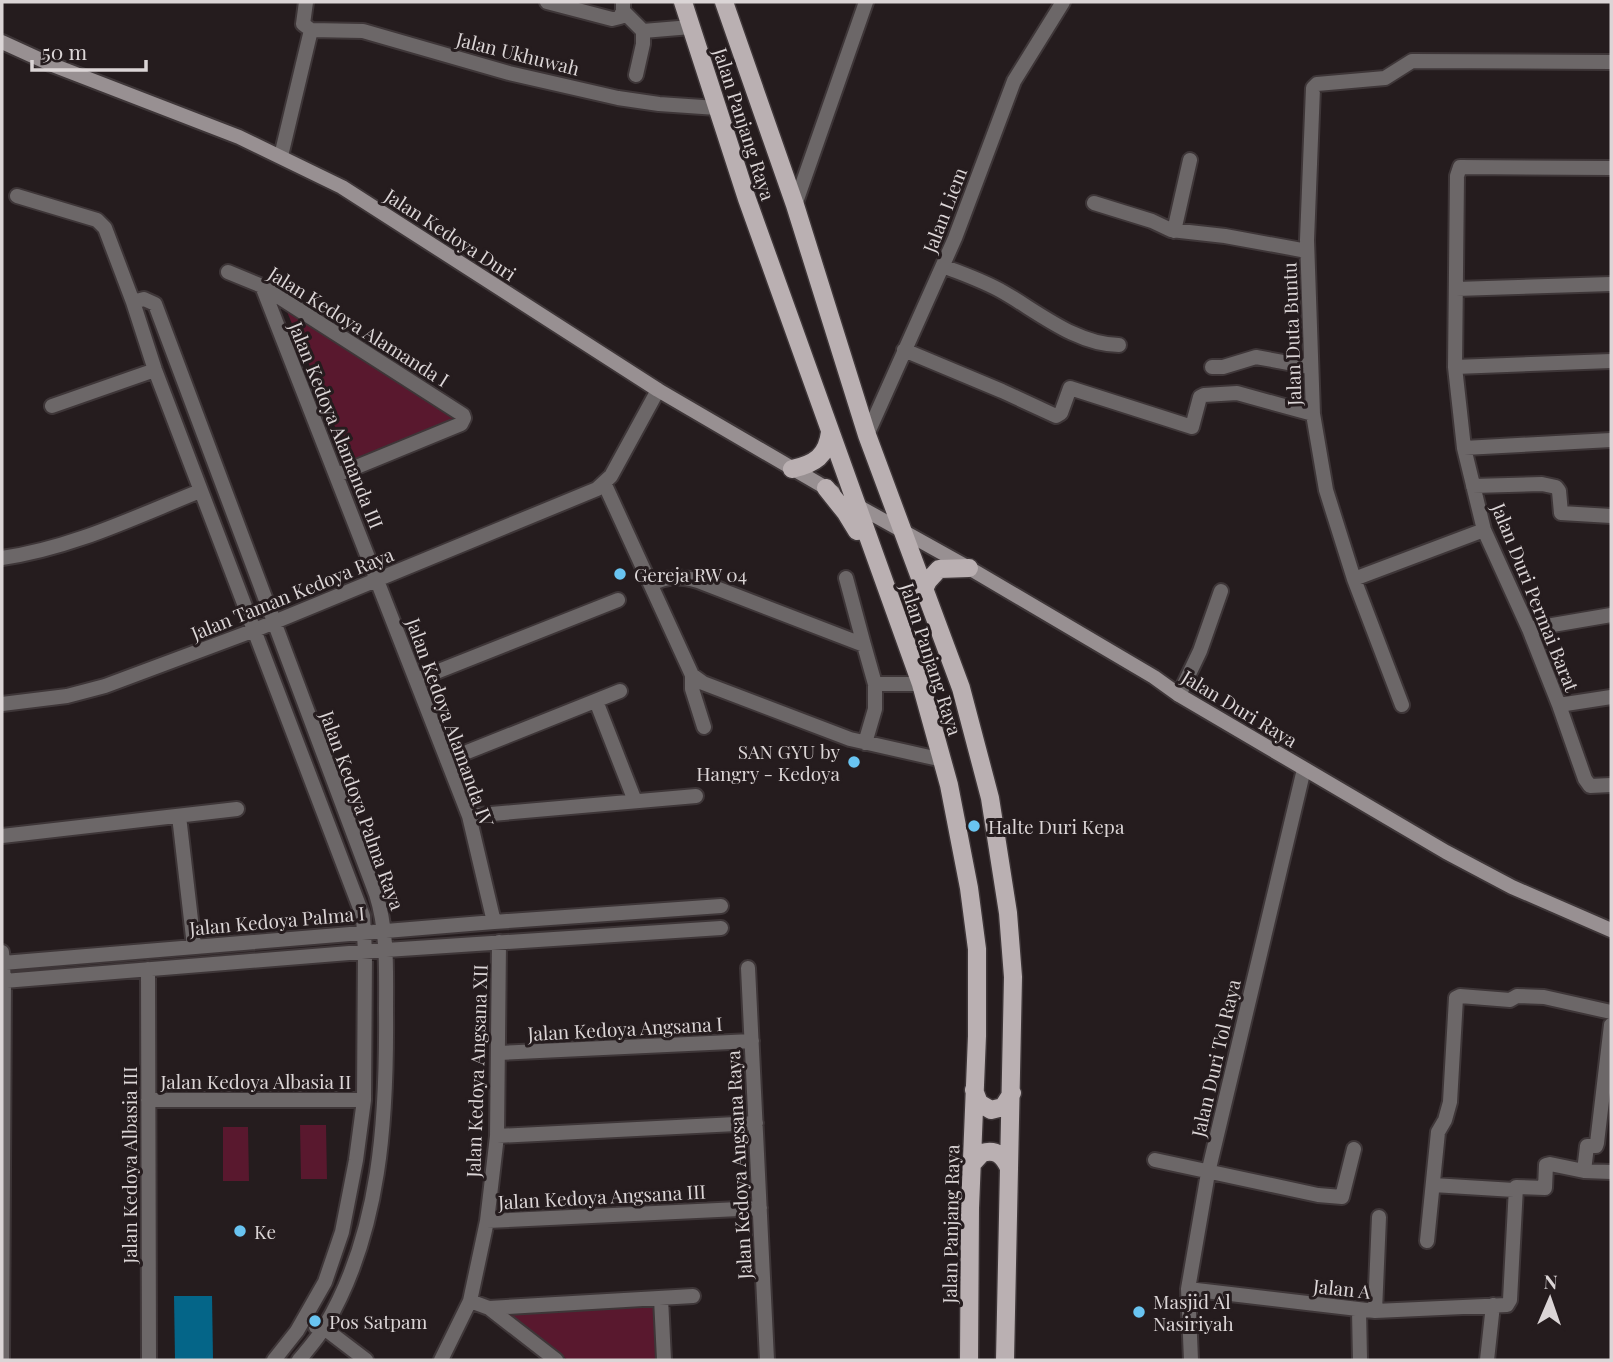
<svg xmlns="http://www.w3.org/2000/svg" width="1613" height="1362" font-family="'Playfair Display',serif">
<style>
.green{fill:#59182e}
.water{fill:#046588}
.lines{fill:none;stroke-linecap:round;stroke-linejoin:round}
.street-casing{stroke:#3e3638;stroke-width:18}
.secondary-casing{stroke:#3e3638;stroke-width:18}
.primary-casing{stroke:#3e3638;stroke-width:21}
.street{stroke:#6c6768;stroke-width:14}
.secondary{stroke:#989092;stroke-width:14}
.primary{stroke:#bab0b2;stroke-width:18}
.poi-dot{fill:#69c4f1;stroke:#251c1e;stroke-width:2.5}
.labels{text-anchor:middle;dominant-baseline:central;stroke-width:6;stroke-linejoin:round;paint-order:stroke}
.street-label{font-size:19px;fill:#dbd5d6;stroke:#251c1e}
.poi-label{font-size:19px;fill:#dbd5d6;stroke:#251c1e;text-anchor:start}
</style>
<rect width="100%" height="100%" fill="#251c1e"/>
<path class="green" d="M280,295L468,417L351,465Z
M300,1125H326L327,1179H301Z
M223,1127H248L249,1181H223Z
M664,1298V1360H568L498,1311Z"/>
<path class="water" d="M174,1296H212L213,1359L175,1360Z"/>
<g class="lines">
<g class="street-casing">
<path id="street" d="M306,2L303,24L311,30
M547,2L612,19L620,17L623,11V2
M623,11L643,31V44L636,75
M311,30L363,31L509,73L618,98L659,104L717,108
M643,31L691,27
M281,156L311,30
M1611,168L1460,167L1457,176L1455,367L1464,448L1484,530L1529,629L1559,705L1585,779L1590,786L1611,785
M17,196L97,220L105,228L133,302L155,370L363,916L365,952L364,1100L356,1160L342,1232L325,1282L297,1331L274,1360
M1094,203L1152,221L1171,230L1225,236L1307,251
M795,205L866,2
M1174,231L1190,160
M943,266C963,274 984,281 1003,292C1038,312 1077,345 1119,345
M228,272L262,286L463,415L464,418L461,424L337,475
M262,286L469,816L494,922
M1456,289L1611,284
M133,302L144,299L155,304L376,894C388,932 386,971 386,1011C387,1117 381,1232 325,1326C318,1338 308,1349 299,1360
M904,350L1002,391L1056,416L1061,413L1070,388L1192,427L1200,397L1204,395L1237,393L1313,414
M1212,367H1223L1256,357L1310,367
M1455,367L1611,361
M52,406L155,370
M867,435L955,238L1014,81L1063,2
M1464,448L1611,440
M605,485L692,675L703,683L850,739L943,760
M1473,486L1542,484L1556,487L1559,491L1561,513L1611,516
M2,558C72,548 135,517 200,491
M846,578L864,645
M1354,579L1484,530
M651,584C668,576 680,576 698,581L864,645L875,684H921
M1529,629L1611,615
M692,675V689L704,727
M416,680L618,600
M1179,695L1200,651L1221,591
M596,701L635,801
M2,704L67,696L105,686L255,630L597,489L611,476L658,390
M1402,705L1354,579L1326,490L1313,414L1307,240L1313,88L1317,84L1385,78L1412,61L1611,62
M1559,705L1611,697
M865,743L875,709V684
M447,760L620,691
M179,816L194,946
M469,816L696,796
M2,836L237,809
M2,952L4,981L2,1360
M3,963L494,922L721,906
M748,968L767,1360
M148,969L149,1360
M4,981L386,950L721,928
M499,1053L752,1041
M148,1100H364
M497,1136L756,1123
M1155,1160L1318,1195L1342,1197L1354,1149
M1584,1171L1587,1146H1596L1597,1143L1611,1025
M1433,1185L1514,1190
M487,1221L760,1208
M1427,1241L1438,1132L1445,1120L1450,1102L1456,998L1460,996L1510,1000L1517,996L1544,997L1611,1012
M1188,1289L1375,1311L1507,1305L1510,1300L1516,1187L1545,1188L1546,1165L1550,1164L1584,1171L1611,1172
M661,1298L664,1360
M470,1301L489,1308L693,1296
M489,1308L556,1360
M1359,1310L1360,1360
M1375,1311L1379,1217
M316,1327L324,1328L366,1360
M441,1360L470,1301L487,1221L497,1136L499,942
M1191,1360L1188,1289L1208,1173L1304,769
M1487,1360L1493,1305"/>
</g>
<g class="secondary-casing">
<path id="secondary" d="M2,42L50,64L239,137L342,187L658,390L833,492
M854,504L969,568L1154,677L1179,695L1446,852L1512,887L1611,930"/>
</g>
<g class="primary-casing">
<path id="primary" d="M683,2L747,199L921,684L949,785L969,888L977,949V1036L970,1208L969,1360
M724,2L795,205L867,435L961,688L990,798L1008,913L1013,977L1005,1360
M792,469C815,464 827,456 830,432
M826,488L846,513L857,531
M924,589L928,581L939,569L969,568
M974,1090L979,1103L991,1110L1003,1107L1012,1093
M972,1164L982,1153C996,1149 1003,1155 1009,1168"/>
</g>
<use href="#street" class="street"/>
<use href="#secondary" class="secondary"/>
<use href="#primary" class="primary"/>
</g>
<g class="poi-dot">
<circle cx="620" cy="574" r="7"/>
<circle cx="854" cy="762" r="7"/>
<circle cx="974" cy="826" r="7"/>
<circle cx="240" cy="1231" r="7"/>
<circle cx="1139" cy="1312" r="7"/>
<circle cx="315" cy="1321" r="7"/>
</g>
<g class="labels">
<g class="street-label">
<text transform="translate(518 53) rotate(14)">Jalan Ukhuwah</text>
<text transform="translate(745 124) rotate(72)">Jalan Panjang Raya</text>
<text transform="translate(944 210) rotate(-69)">Jalan Liem</text>
<text transform="translate(451 234) rotate(33)">Jalan Kedoya Duri</text>
<text transform="translate(359 326) rotate(32)">Jalan Kedoya Alamanda I</text>
<text transform="translate(1291 334) rotate(-92)">Jalan Duta Buntu</text>
<text transform="translate(337 425) rotate(68)">Jalan Kedoya Alamanda III</text>
<text transform="translate(292 593) rotate(-22)">Jalan Taman Kedoya Raya</text>
<text transform="translate(1536 597) rotate(68)">Jalan Duri Permai Barat</text>
<text transform="translate(932 659) rotate(72)">Jalan Panjang Raya</text>
<text transform="translate(1240 708) rotate(31)">Jalan Duri Raya</text>
<text transform="translate(451 722) rotate(70)">Jalan Kedoya Alamanda IV</text>
<text transform="translate(363 810) rotate(70)">Jalan Kedoya Palma Raya</text>
<text transform="translate(277 920) rotate(-5)">Jalan Kedoya Palma I</text>
<text transform="translate(625 1028) rotate(-3)">Jalan Kedoya Angsana I</text>
<text transform="translate(1215 1058) rotate(-77)">Jalan Duri Tol Raya</text>
<text transform="translate(476 1071) rotate(-88)">Jalan Kedoya Angsana XII</text>
<text x="256" y="1081">Jalan Kedoya Albasia II</text>
<text transform="translate(129 1165) rotate(-90)">Jalan Kedoya Albasia III</text>
<text transform="translate(738 1165) rotate(-93)">Jalan Kedoya Angsana Raya</text>
<text transform="translate(602 1196) rotate(-3)">Jalan Kedoya Angsana III</text>
<text transform="translate(950 1224) rotate(-89)">Jalan Panjang Raya</text>
<text transform="translate(1342 1288) rotate(6)">Jalan A</text>
</g>
<g class="poi-label">
<text x="634" y="574">Gereja RW 04</text>
<text x="840" y="751" text-anchor="end">SAN GYU by<tspan x="840" dy="22">Hangry - Kedoya</tspan></text>
<text x="988" y="826">Halte Duri Kepa</text>
<text x="254" y="1231">Ke</text>
<text x="1153" y="1301">Masjid Al<tspan x="1153" dy="22">Nasiriyah</tspan></text>
<text x="329" y="1321">Pos Satpam</text>
</g>
</g>
<rect width="1613" height="1362" fill="none" stroke="#dbd5d6" stroke-width="7"/>
<g transform="translate(1550 1299) rotate(2)" stroke="#251c1e" stroke-width="5" paint-order="stroke">
<path d="M0-5L12 26L0 18L-12 26Z" fill="#dbd5d6"/>
<text y="-10" font-size="19" font-weight="bold" text-anchor="middle" fill="#dbd5d6">N</text>
</g>
<path d="M32 60v10h114v-10" fill="none" stroke="#dbd5d6" stroke-width="3.5"/>
<text x="42" y="60" font-size="21" fill="#dbd5d6" stroke="#251c1e" stroke-width="5" paint-order="stroke">50 m</text>
</svg>
